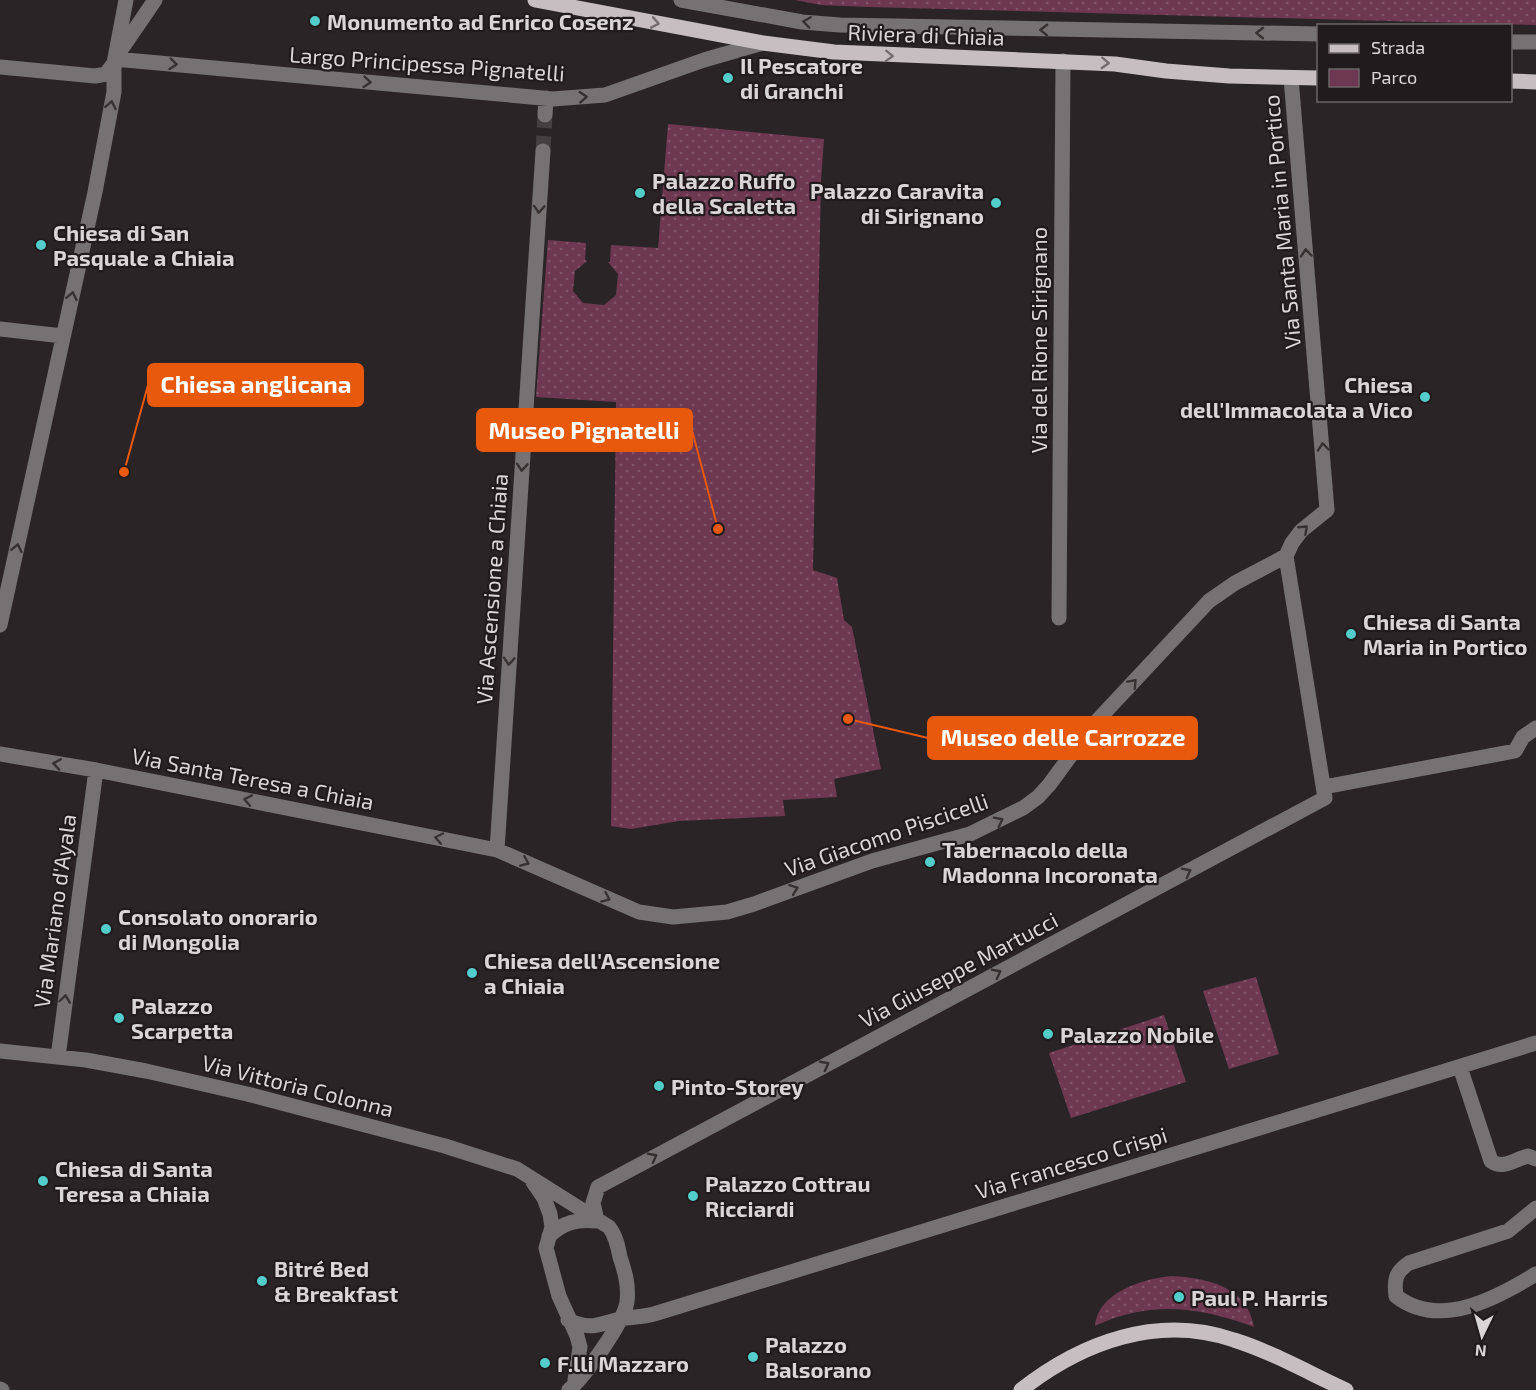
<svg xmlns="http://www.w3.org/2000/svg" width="1536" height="1390" font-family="'Exo 2',sans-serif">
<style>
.green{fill:url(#green-dots)}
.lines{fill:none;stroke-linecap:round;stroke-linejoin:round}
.minor-tunnel{stroke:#453f41;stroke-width:15;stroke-dasharray:15 8;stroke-linecap:butt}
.minor{stroke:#767273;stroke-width:15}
.major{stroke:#c6bec1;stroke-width:15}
.oneway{stroke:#373132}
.oneway2{stroke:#746c6f}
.poi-dot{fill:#53cdcb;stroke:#221b1d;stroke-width:2}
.labels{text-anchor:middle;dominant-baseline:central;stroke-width:4.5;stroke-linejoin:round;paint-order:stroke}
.poi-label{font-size:22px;font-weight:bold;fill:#dad5d7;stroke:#221b1d;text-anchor:start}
.street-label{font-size:22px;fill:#dad5d7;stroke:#221b1d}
.leader{fill:none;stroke:#e8590c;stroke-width:2}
.callout-dot{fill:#e8590c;stroke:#221b1d;stroke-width:2}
.callout{fill:#e8590c;stroke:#e8590c;stroke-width:2}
.callout-label{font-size:24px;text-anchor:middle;font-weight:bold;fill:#fff}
</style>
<defs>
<pattern id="green-dots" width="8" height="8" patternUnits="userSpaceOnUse" patternTransform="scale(1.5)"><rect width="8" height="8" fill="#6d3850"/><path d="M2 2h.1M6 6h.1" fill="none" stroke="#815468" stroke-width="1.8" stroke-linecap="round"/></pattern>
</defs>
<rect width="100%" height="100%" fill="#2b2427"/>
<path class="green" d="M795,0H1536V25L869,7L821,5Z
M668,124L824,139L821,181L813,570L837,578L844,620L852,627L881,769L834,779L837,797L783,800L785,816L679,821L631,829L611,826L616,402L536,397L548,240L586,243L585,260L587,261L575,271L573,291L583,303L604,305L616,295L618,274L608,262H610L611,245L658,248Z
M1256,977L1279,1054L1229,1069L1203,991Z
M1164,1015L1186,1082L1071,1118L1049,1053Z
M1171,1276C1207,1278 1247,1286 1254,1327C1199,1307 1151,1300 1095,1326C1098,1292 1143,1279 1171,1276Z"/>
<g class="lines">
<path class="minor-tunnel" d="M543,151L545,115"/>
<path class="minor" d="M681,0L802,22L840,25L1318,34
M1510,42H1536
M118,54L155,0
M115,59L553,99L605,95L704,60L763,43
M0,67L95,76L106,74L114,63
M545,115L546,98
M0,329L63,336
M1059,618L1063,61
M0,625L95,192L114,92V63L126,0
M0,754L96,770L497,850L639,912L673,917L727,912L754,904L872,861L970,834L1023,808L1038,797L1049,785L1094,724L1209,601L1235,583L1286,556L1292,543L1301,531L1327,510L1291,78
M1324,787L1515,751L1523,737L1536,728
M497,850L543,151
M0,1051L86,1060L146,1071L247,1094L445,1146L517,1169L609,1227C616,1236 618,1247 620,1257C625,1272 629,1286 627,1302C624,1322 585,1376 569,1390
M58,1057L96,770
M1460,1067L1491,1161C1503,1170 1515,1159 1528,1156L1536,1159
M533,1182L544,1198L550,1214L552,1227L546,1248L559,1296L577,1336L580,1347L575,1380
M1536,1208L1508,1231L1409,1263C1395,1272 1394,1281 1396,1296C1439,1330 1497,1298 1536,1274
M597,1221L593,1203L598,1187L1325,798L1286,556
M549,1236C564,1222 577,1219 597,1221
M568,1320C592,1331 598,1324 620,1319C632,1317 643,1317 654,1314L1536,1043
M0,1389L2,1390"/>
<path class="major" d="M535,0L763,43L834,52L1115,64L1166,71L1229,76L1318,78
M1510,81L1536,82
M1021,1390C1082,1342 1158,1314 1234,1340C1272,1352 1309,1373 1346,1390"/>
</g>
<defs><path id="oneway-chevron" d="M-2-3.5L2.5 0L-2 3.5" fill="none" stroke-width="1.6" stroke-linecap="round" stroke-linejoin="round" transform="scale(1.5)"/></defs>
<g class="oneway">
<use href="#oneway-chevron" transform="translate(807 22) rotate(-172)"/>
<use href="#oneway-chevron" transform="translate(1044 30) rotate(-179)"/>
<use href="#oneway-chevron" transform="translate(1260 33) rotate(-179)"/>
<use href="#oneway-chevron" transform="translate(173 64) rotate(6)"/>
<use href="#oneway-chevron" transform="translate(367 82) rotate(5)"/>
<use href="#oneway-chevron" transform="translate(583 97) rotate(-4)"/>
<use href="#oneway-chevron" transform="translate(111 105) rotate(-79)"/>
<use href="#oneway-chevron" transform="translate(539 209) rotate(94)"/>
<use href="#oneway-chevron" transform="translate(1306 253) rotate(-95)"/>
<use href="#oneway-chevron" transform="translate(72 296) rotate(-78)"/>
<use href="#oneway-chevron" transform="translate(1323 447) rotate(-95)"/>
<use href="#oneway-chevron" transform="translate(522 467) rotate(94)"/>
<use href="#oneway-chevron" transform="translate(1304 529) rotate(-43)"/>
<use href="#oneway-chevron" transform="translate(17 548) rotate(-78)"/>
<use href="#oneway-chevron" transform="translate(509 661) rotate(94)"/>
<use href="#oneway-chevron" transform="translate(1133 683) rotate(-47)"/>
<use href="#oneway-chevron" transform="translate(57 764) rotate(-171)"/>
<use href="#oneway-chevron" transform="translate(248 800) rotate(-169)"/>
<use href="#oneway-chevron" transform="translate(999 821) rotate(-27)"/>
<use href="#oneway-chevron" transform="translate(439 838) rotate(-168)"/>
<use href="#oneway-chevron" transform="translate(525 862) rotate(23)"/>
<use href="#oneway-chevron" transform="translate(1187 872) rotate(-28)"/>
<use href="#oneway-chevron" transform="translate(794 889) rotate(-21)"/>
<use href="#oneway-chevron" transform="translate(606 898) rotate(24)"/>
<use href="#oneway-chevron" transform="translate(997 973) rotate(-28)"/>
<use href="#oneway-chevron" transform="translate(65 999) rotate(-82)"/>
<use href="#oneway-chevron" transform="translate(825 1065) rotate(-28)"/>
<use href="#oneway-chevron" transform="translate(653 1157) rotate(-28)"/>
</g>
<g class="oneway2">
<use href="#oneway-chevron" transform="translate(655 23) rotate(11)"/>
<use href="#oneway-chevron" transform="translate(889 56) rotate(2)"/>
<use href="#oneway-chevron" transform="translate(1105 63) rotate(3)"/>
</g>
<g class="poi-dot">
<circle cx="315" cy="21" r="6"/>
<circle cx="728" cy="78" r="6"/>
<circle cx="640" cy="193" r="6"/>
<circle cx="996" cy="203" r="6"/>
<circle cx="41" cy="245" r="6"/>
<circle cx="1425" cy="397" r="6"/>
<circle cx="1351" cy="634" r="6"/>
<circle cx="930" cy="862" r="6"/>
<circle cx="106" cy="929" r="6"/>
<circle cx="472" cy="973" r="6"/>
<circle cx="119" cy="1018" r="6"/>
<circle cx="1048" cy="1034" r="6"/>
<circle cx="659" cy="1086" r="6"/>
<circle cx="43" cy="1181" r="6"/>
<circle cx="693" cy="1196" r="6"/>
<circle cx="262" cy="1281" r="6"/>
<circle cx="1179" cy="1297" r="6"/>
<circle cx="753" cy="1357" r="6"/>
<circle cx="545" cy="1363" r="6"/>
</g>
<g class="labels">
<g class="poi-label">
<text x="327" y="21">Monumento ad Enrico Cosenz</text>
<text x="740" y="65">Il Pescatore<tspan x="740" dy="25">di Granchi</tspan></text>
<text x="652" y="180">Palazzo Ruffo<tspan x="652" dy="25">della Scaletta</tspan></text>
<text x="984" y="190" text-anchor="end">Palazzo Caravita<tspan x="984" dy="25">di Sirignano</tspan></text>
<text x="53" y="232">Chiesa di San<tspan x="53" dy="25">Pasquale a Chiaia</tspan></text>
<text x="1413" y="384" text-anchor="end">Chiesa<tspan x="1413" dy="25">dell'Immacolata a Vico</tspan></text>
<text x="1363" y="621">Chiesa di Santa<tspan x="1363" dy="25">Maria in Portico</tspan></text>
<text x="942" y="849">Tabernacolo della<tspan x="942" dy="25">Madonna Incoronata</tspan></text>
<text x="118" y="916">Consolato onorario<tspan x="118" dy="25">di Mongolia</tspan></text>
<text x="484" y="960">Chiesa dell'Ascensione<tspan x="484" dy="25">a Chiaia</tspan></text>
<text x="131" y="1005">Palazzo<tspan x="131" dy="25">Scarpetta</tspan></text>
<text x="1060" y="1034">Palazzo Nobile</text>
<text x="671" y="1086">Pinto-Storey</text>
<text x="55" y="1168">Chiesa di Santa<tspan x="55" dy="25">Teresa a Chiaia</tspan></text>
<text x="705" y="1183">Palazzo Cottrau<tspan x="705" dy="25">Ricciardi</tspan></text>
<text x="274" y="1268">Bitré Bed<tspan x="274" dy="25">&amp; Breakfast</tspan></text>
<text x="1191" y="1297">Paul P. Harris</text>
<text x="765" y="1344">Palazzo<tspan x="765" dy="25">Balsorano</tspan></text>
<text x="557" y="1363">F.lli Mazzaro</text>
</g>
<g class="street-label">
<text transform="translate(926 34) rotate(2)">Riviera di Chiaia</text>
<text transform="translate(427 63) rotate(4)">Largo Principessa Pignatelli</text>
<text transform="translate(1281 222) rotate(-95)">Via Santa Maria in Portico</text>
<text transform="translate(1038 340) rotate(-90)">Via del Rione Sirignano</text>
<text transform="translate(491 589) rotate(-86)">Via Ascensione a Chiaia</text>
<text transform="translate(253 778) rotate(11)">Via Santa Teresa a Chiaia</text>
<text transform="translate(886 834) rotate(-19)">Via Giacomo Piscicelli</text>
<text transform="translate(54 911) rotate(-82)">Via Mariano d'Ayala</text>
<text transform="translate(958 969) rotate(-28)">Via Giuseppe Martucci</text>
<text transform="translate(298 1085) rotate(14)">Via Vittoria Colonna</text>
<text transform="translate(1071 1162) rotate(-17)">Via Francesco Crispi</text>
</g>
</g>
<path class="leader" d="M124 472L148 385M718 529L692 430M848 719L928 738"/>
<g class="callout-dot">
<circle cx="124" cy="472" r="6"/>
<circle cx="718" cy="529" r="6"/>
<circle cx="848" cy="719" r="6"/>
</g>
<g class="callout">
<rect x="148" y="364" width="215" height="42" rx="6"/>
<rect x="477" y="409" width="215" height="42" rx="6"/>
<rect x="928" y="717" width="269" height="42" rx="6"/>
</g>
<g class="callout-label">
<text x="256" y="393">Chiesa anglicana</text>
<text x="584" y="439">Museo Pignatelli</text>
<text x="1063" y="746">Museo delle Carrozze</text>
</g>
<rect x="1317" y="24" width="195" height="78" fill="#221b1d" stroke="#6c6567" stroke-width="1.5"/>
<rect x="1329" y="44" width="30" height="9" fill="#c6bec1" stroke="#6c6567" stroke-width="1.5"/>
<text x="1371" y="54" font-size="18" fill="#dad5d7">Strada</text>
<rect x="1329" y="69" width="30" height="18" fill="#6d3850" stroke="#6c6567" stroke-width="1.5"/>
<text x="1371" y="84" font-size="18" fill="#dad5d7">Parco</text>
<g transform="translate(1482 1336) rotate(185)" stroke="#221b1d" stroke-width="4.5" paint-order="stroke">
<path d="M0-4.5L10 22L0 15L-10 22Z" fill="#dad5d7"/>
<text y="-9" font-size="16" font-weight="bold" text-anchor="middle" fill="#dad5d7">N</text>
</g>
</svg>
